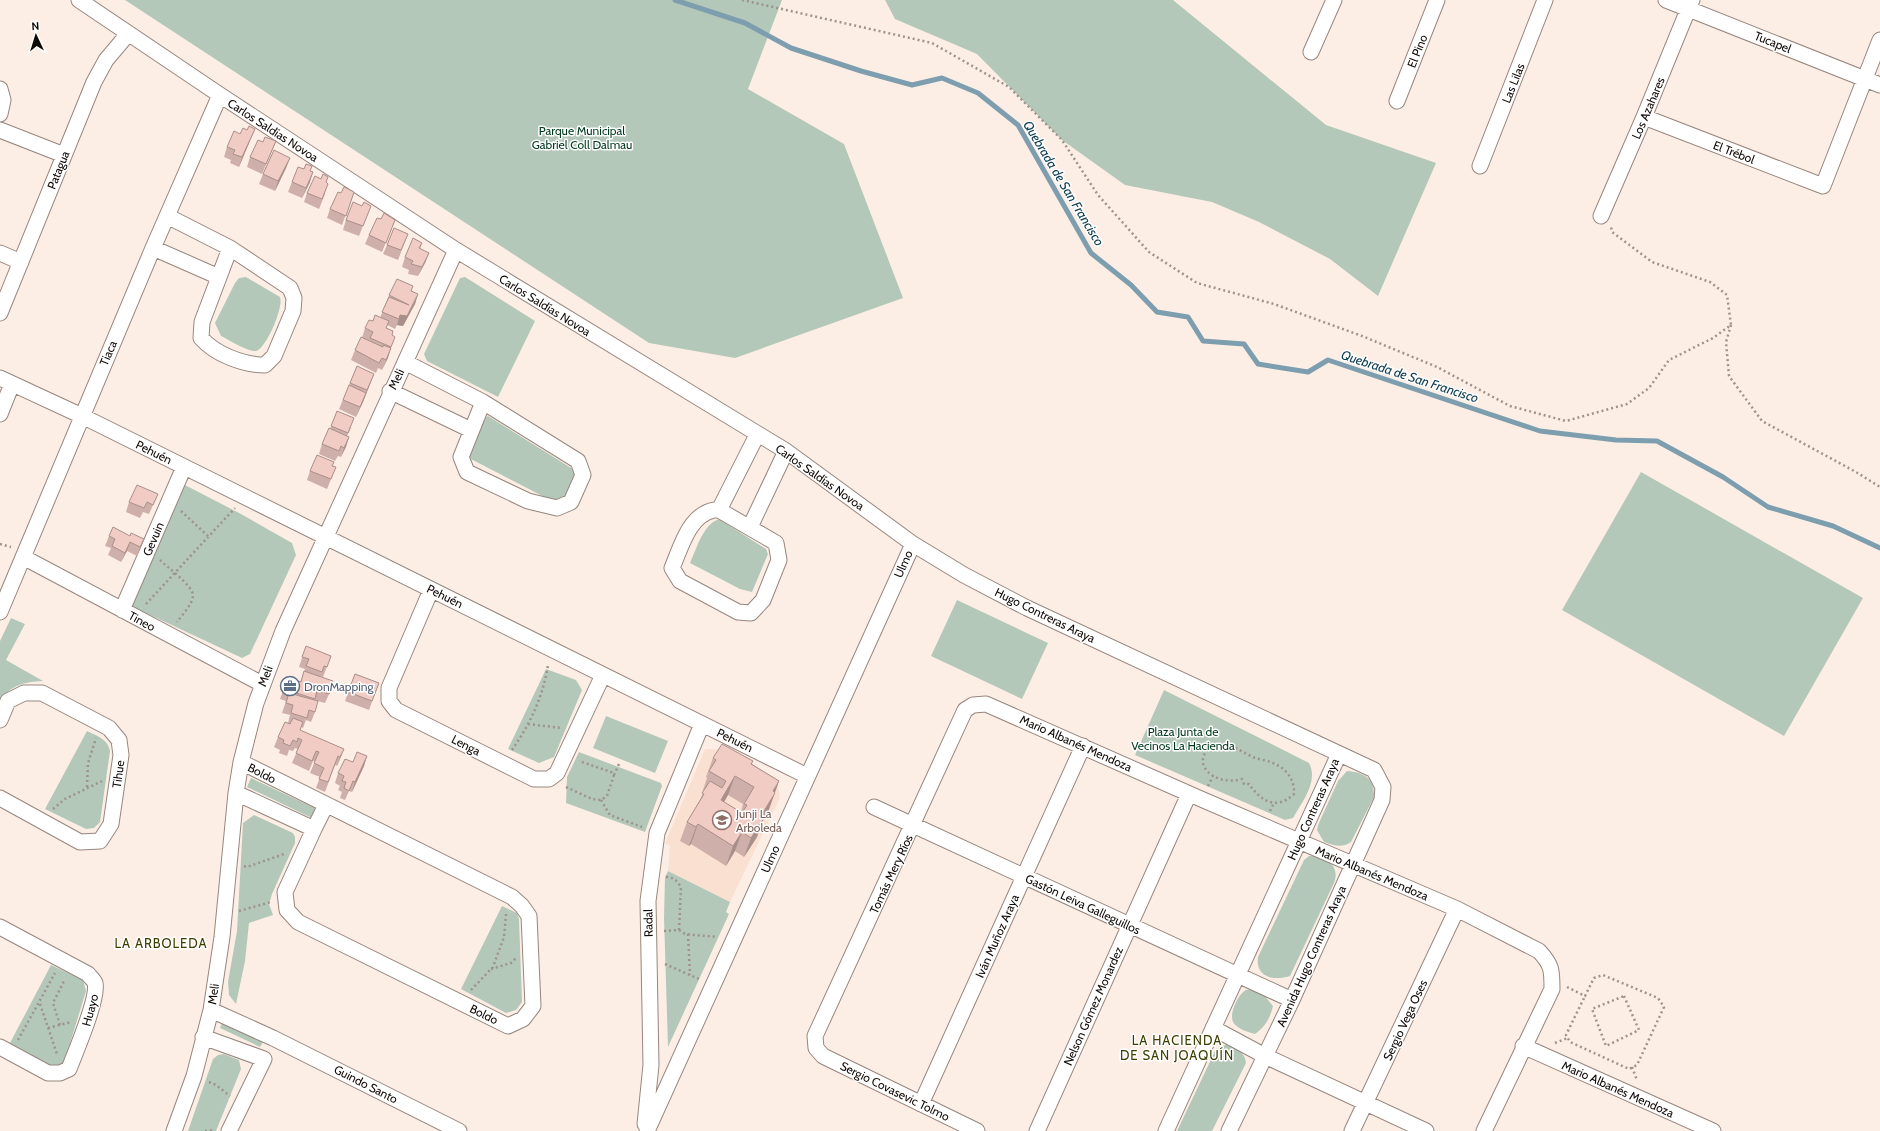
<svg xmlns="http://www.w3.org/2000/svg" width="1880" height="1131" font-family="Cabin,sans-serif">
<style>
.built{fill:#fae0d1}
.green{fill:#b4c8ba}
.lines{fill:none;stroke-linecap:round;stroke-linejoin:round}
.stream{stroke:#7d9eae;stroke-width:5}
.minor-casing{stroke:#97867d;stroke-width:17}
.path{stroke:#9e928c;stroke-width:2.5;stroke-dasharray:2 3;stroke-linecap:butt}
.minor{stroke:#fff;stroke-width:15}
.wall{fill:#cfafa9;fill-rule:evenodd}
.shaded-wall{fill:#a98f89}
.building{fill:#f1ccc4;stroke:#a98f89;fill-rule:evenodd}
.labels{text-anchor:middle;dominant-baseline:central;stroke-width:3;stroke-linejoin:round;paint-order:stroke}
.street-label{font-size:12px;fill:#100a07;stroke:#fff}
.park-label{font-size:12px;fill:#01391d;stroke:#fff}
.service-label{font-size:12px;fill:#4e5e75;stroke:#fff;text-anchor:start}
.education-label{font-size:12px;fill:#785e54;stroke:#fff;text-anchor:start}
.water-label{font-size:13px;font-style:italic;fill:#124053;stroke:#fff}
.neighbourhood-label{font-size:13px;letter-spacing:1px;fill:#3d3f00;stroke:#fff}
</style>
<rect width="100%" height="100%" fill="#fdeee5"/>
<path class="built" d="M705,749H715L777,778L780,798L730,902L668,871L670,846L665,843Z"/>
<path class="green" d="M125,0H782L748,89L844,144L903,298L735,358L649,343Z
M885,0H1173L1326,125L1436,163L1378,296L1330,259L1259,222L1212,202L1125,185L1062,140L977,54L895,19Z
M246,277L280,297C284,307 266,349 256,351C248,352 229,340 221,336L215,323L235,283L239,278Z
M465,277L535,321L498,397L427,361L424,354L460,278Z
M488,416L576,471L567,498L562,503L550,500L465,456L479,421Z
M1641,472L1863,598L1784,736L1562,610Z
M183,484L241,514L292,543L296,555L250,654L242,658L129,605Z
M719,519L766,549L768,554L752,592L740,589L690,563C697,548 703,524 719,519Z
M957,600L1048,643L1022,699L931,656Z
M11,618L25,624L6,660L43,681C25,682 9,685 0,702V641Z
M546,669L576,680L582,690L554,757L539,763L508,749Z
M1164,690L1309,763C1319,781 1302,802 1293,818L1285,820L1135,755Z
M606,716L668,741L655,773L593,748Z
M87,731C97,736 108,739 110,751L100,822L94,828L86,829L45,809Z
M579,752L661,783L662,786L645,832L566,803L567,777Z
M1347,771C1364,772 1375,779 1374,797L1351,842C1342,848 1335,846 1324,842L1317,830L1318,825L1338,781Z
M251,778L319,810L314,819L247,787Z
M254,815L293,833L295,837V843L272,894L269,904L273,915L249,923L245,961L236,1004L229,995L228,982L237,931L243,823Z
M1321,855C1332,862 1339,870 1334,883L1290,976C1275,981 1255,978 1258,957L1304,860L1309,856Z
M668,871L730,902L726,912L729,914L668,1047L664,918L665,877Z
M502,906L517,913L519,919L522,1002L516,1010L506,1013L461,989Z
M51,965L83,980L86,991L64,1063L58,1066L50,1065L10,1043Z
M1253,989L1263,994L1273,1006C1270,1018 1266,1026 1255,1034C1248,1032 1237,1029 1233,1022C1229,1014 1238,994 1246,990C1248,989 1251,990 1253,989Z
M222,1023L263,1042L260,1047L220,1028Z
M1227,1044C1236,1048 1245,1052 1246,1063L1212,1131H1177L1216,1049Z
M224,1054L239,1060L241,1069L216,1131H188L213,1059L218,1055Z"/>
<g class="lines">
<path class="stream" d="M675,0L745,23L791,48L861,71L912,85L942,78L978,93L1018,125L1091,253L1131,285L1157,312L1188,317L1203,341L1244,344L1258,364L1308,372L1328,360L1540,431L1616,440L1657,441L1723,477L1768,507L1833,526L1880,548"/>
<g class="minor-casing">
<path id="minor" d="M79,0L220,95L456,250L786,451L913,544L964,575L1027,608L1374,770L1383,787L1382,800L1292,1000L1229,1131
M1666,0L1880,85
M1311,52L1334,0
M0,89L3,100L0,114
M1397,101L1437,0
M1644,117L1823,186L1880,40
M0,130L64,155
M1480,166L1545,0
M167,216L230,248L290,288L294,298L293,311L274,356L265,365C243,365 215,354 201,338L202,322L230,248
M1601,216L1644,117L1692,0
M153,248L219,277
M0,253L21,262
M0,313L94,82L106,60L128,34
M405,362L483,402L578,461L583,475L571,502L557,508L528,501L467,472L461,457L483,402
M0,378L82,416L807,776
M390,391L471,430
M0,414L12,384
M714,510H719L776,543L779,560L763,600L751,613L738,612L680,581L672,568C681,547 689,515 714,510Z
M719,510L757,435
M750,527L786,451
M23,557L262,684
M431,590L389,688V701L396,710L534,779H549L557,773L603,675
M122,610L184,467
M0,612L153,248L220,95
M0,720L8,701L24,693H42L109,728L119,740L121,755L111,824L100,841L80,842L0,798
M236,793L314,829L285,892L287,910L298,922L508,1026L523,1019L533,1006L529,916L522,906L512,897L241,762
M874,807L1292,1000
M314,829L326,805
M0,927L88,974C90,977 94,980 95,983C99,998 75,1053 69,1069L60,1073H48L0,1047
M211,1010L273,1038L459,1131
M1213,1028L1265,1056L1426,1131
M203,1037L264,1059L229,1131
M1523,1046L1713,1131
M921,1104L1083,746
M645,1124L651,1065L648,901L657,833L702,724
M174,1131L194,1076L211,1010L222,937L236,793L241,762L256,703L283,631L456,250
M647,1131L913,544
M977,1131L823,1056L816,1048L815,1036L965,710L973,705L986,704L1201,799L1457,909L1539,951C1552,965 1552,970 1552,989L1484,1131
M1037,1131L1189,794
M1166,1131L1339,754
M1352,1131L1457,909"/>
</g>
<path class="path" d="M742,0L932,43L1009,87L1062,140L1098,195L1149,252L1197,283L1274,304L1362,336L1437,367L1510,406L1566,421L1627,404L1649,388L1669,360L1713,338L1731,325L1727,295L1710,282L1652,262L1612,232L1611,227
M1731,325L1726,342L1729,376L1762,421L1856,472L1880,487
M181,511L209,537
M0,544L11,547
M160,560C167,567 193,586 193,595C193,604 182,615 177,622
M146,604L235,508
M528,724L562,728
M1216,744C1234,744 1237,750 1253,757C1259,760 1267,760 1273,763C1286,768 1295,780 1294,794C1276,811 1261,801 1249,784H1244L1242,779C1235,781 1227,781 1220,779C1200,772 1196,754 1216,744Z
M512,750C530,724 543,697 548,665
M614,775L619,764
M1208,786L1213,776
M87,787L88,763L96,738
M566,787L592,799L601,800L607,796L614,775L611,772L579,761
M601,800L610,815L642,827
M53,809L65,799L102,781
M1270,811L1274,803
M244,866L247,867L284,854
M239,911L271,902
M679,930L685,934L717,937
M664,931L679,930L681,887C677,881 674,877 666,877
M688,934L690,975
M665,964L699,979
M491,969L511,963L516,958
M1567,987L1585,996L1594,978L1603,975L1658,998L1664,1007L1637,1065L1629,1069L1570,1042L1566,1035L1585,996
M471,990L493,967L504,937L506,914
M1624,996L1639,1030L1606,1046L1592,1009Z
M40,1004L57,1054
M60,1025L53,1003L65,979
M48,1028L71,1022
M18,1040L55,973
M1555,1043L1568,1038
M1632,1067L1637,1080
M209,1082L216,1085L230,1096
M205,1131L214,1130"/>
<use href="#minor" class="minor"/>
</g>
<path class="wall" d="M255,129L239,167L230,163L231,160L224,157L227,147L240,134L247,130Z
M276,141L272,151L262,174L247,167L250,157L263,142Z
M290,158L286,168L275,191L259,184L263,174Z
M312,166L310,171V182L302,198L288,192L292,182L304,169Z
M328,177L326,182L325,194L319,209L304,202L307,193L321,179Z
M354,192L342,225L327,218L330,209L341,193Z
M362,206L367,215L359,236L343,230L346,220Z
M381,219L395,220L382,252L365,244L369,235Z
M408,234L398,260L383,254L387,245Z
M422,243L420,249L429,253L425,263L418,276L408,274L409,270L402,267L405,257Z
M411,291L418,294L415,304L403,326L397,325L395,329L387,325L386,328L392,335L391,348L382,370L378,368L376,373L351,360L355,350L362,338L365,328L373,321L380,318L389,295Z
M357,366L374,374L363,402L356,417L339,409Z
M337,411L351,428L347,436L349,437L341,457L338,456L335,461L319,454L322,444L330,429Z
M336,467L327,489L307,480L310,471Z
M158,494L149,514L143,512L140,518L126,512L129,502Z
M109,536H130L144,539L140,549L137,556L127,551L121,562L108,555L111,548L105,546Z
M306,646L331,656L323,677L320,676L329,694L325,703L314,700L315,712L311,722L306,720L303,728L301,727L300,731L344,749L337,766L335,765L325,792L316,788L320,777L310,773L315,761H313L309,771L292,763L298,749L295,748L293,751L289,750L287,756L279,753L280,750L274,747L278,737L288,723L290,715L282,713L286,701L280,699L286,683L292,685L300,682L305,669L299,667Z
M355,674L379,683L369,710L345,701Z
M367,756L364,766L352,792L349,791L345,800L340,798L342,792L338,790L340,786L335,783L338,773L353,762Z
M713,758L753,761L752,764L779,781L768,812L762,822L757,837L744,857L735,851L726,866L691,844L689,846L680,841L687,822L699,802L704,791L703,790L707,778L706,777ZM728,795L743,804L741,812L724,802Z"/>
<path class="shaded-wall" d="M255,129L251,138L239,167L242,157Z
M290,158L286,168L275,191L278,181Z
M313,172L310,182L302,198L306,188Z
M429,253L425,263L418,276L422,267Z
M418,294L415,304L403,326L397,325L400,315Z
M391,348L388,358L382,370L386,360Z
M374,374L363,402L356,417L367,390Z
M349,437L346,447L341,457L344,448Z
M144,539L140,549L137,556L140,547Z
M130,542L127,551L121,562L125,553Z
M344,749L340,759L337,766L340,757Z
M367,756L364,766L352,792L355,782Z
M735,776L728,795L714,819L721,800Z
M779,781L768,812L762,822L757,837L744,857L751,838L761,816L773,791Z
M698,824L691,844L689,846L696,827Z
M742,832L735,851L726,866L733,846Z"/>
<path class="building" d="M249,126L255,129L242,157L233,154L235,150L227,147L234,131L240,134L243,128L247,130Z
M265,137L276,141L266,164L250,157L258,140L263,142Z
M274,150L290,158L278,181L263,174Z
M306,164L312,166L310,171L313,172L306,188L292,182L298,167L304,169Z
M323,174L328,177L326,182L328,184L322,199L307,193L315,176L321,179Z
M344,187L354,192L346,216L330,209L338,192L341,193Z
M353,202L362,206L364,202L371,206L363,226L346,220Z
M384,213L395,220L386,243L369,235L377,218L381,219Z
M394,228L408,234L401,250L387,245Z
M413,238L422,243L419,248L429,253L422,267L411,264L413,261L405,257Z
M397,279L413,286L411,291L418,294L407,316L400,315L399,319L382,312L389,297L409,305L389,295Z
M375,315L389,321L386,328L393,331L392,335L395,337L391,347L370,338L373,332L365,328L369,320L373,321Z
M361,337L383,347V345L391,348L386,360L382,358L379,363L355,350Z
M357,366L374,374L367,390L350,383Z
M349,385L366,393L360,407L343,400Z
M337,411L354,418L348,433L331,426Z
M329,428L349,437L344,448L341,446L339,451L322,444Z
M317,455L334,462L332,466L336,467L331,479L310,471Z
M137,485L158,494L153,505L147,502L144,508L129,502Z
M113,527L130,536L131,533L144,539L140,547L130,542L125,553L112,546L115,539L109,536Z
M306,646L331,656L327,667L324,666L322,672L306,666L309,659L302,657Z
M304,671L333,681L329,694L317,690L315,699L284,689L286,683L292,685L294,680L301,682Z
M355,674L379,683L372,701L348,692Z
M289,693L318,701L315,712L309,710L307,718L291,713L293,705L286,703Z
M293,718L303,722L300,730L344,749L340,757L338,756L328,782L319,779L324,768L314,763L319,752L316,751L312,761L296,753L302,740L298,738L297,742L293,740L290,746L283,743L284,740L278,737L285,722L290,724Z
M722,744L753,761L751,764L779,781L773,791L775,793L761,816L764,818L751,838L742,832L733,846L698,824L696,827L687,822L704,794L702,793L710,781L722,788L726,781L709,771L716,760L713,758ZM735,776L754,787L744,804L747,805L742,813L721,800Z
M357,752L367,756L355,782L353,781L349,791L344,788L346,782L342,781L344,776L338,773L345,759L353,762Z"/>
<defs>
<g id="office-ring" transform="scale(1)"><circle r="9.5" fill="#fff" stroke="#5c6f8a" stroke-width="1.5"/><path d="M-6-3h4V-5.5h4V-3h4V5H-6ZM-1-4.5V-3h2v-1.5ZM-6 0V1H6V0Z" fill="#5c6f8a"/></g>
<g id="school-ring" transform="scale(1)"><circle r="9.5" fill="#fff" stroke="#8d6e63" stroke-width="1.5"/><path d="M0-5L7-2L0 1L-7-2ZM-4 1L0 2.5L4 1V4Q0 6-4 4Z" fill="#8d6e63"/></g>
</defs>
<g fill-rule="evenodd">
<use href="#office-ring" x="290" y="686"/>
<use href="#school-ring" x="722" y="820"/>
</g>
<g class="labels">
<g class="street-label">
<text transform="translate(1773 42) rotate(22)">Tucapel</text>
<text transform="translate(1417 51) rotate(-68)">El Pino</text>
<text transform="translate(1513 83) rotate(-68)">Las Lilas</text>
<text transform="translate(1648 108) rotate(-67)">Los Azahares</text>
<text transform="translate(273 130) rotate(33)">Carlos Saldías Novoa</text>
<text transform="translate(1734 152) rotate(21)">El Trébol</text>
<text transform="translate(58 170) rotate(-68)">Patagua</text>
<text transform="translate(545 305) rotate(32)">Carlos Saldías Novoa</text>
<text transform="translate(108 353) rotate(-67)">Tiaca</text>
<text transform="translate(396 379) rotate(-65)">Meli</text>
<text transform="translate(154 452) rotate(26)">Pehuén</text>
<text transform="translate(820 477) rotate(35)">Carlos Saldías Novoa</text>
<text transform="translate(153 539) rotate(-67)">Gevuin</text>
<text transform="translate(903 564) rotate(-66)">Ulmo</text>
<text transform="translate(445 596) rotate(26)">Pehuén</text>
<text transform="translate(1045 615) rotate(26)">Hugo Contreras Araya</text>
<text transform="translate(142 621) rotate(28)">Tineo</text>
<text transform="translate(265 676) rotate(-70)">Meli</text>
<text transform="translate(735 740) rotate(26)">Pehuén</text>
<text transform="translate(1076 743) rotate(24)">Mario Albanés Mendoza</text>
<text transform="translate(466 745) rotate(27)">Lenga</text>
<text transform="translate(262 773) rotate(27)">Boldo</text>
<text transform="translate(118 774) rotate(-82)">Tihue</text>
<text transform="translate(1313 809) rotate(-66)">Hugo Contreras Araya</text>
<text transform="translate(770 859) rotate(-66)">Ulmo</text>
<text transform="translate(1372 873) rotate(23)">Mario Albanés Mendoza</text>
<text transform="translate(891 874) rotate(-65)">Tomás Mery Ríos</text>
<text transform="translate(1083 904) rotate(25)">Gastón Leiva Galleguillos</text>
<text transform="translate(648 923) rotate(-91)">Radal</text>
<text transform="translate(997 936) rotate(-66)">Iván Muñoz Araya</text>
<text transform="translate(1311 956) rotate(-66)">Avenida Hugo Contreras Araya</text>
<text transform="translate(213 994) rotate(-82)">Meli</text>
<text transform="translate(1093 1006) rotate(-66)">Nelson Gómez Monardez</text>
<text transform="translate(90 1010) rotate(-75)">Huayo</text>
<text transform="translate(484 1014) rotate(26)">Boldo</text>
<text transform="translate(1405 1020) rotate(-65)">Sergio Vega Oses</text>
<text transform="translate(366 1084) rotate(27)">Guindo Santo</text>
<text transform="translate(1618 1089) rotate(24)">Mario Albanés Mendoza</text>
<text transform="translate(895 1091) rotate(26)">Sergio Covasevic Tolmo</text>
</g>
<g class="park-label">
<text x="582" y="130">Parque Municipal<tspan x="582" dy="14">Gabriel Coll Dalmau</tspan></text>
<text x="1183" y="731">Plaza Junta de<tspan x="1183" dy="14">Vecinos La Hacienda</tspan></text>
</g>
<g class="service-label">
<text x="304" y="686">DronMapping</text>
</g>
<g class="education-label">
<text x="736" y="813">Junji La<tspan x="736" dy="14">Arboleda</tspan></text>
</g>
<g class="water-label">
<text transform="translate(1064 183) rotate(59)">Quebrada de San Francisco</text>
<text transform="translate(1410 376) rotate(18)">Quebrada de San Francisco</text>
</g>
<g class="neighbourhood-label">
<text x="161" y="943">LA ARBOLEDA</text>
<text x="1177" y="1040">LA HACIENDA<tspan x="1177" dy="15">DE SAN JOAQUÍN</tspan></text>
</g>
</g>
<g transform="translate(36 36) rotate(356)" stroke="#ffffff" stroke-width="3" paint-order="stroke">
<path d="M0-3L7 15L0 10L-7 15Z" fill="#100a07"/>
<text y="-6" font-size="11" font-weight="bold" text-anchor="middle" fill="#100a07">N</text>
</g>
</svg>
